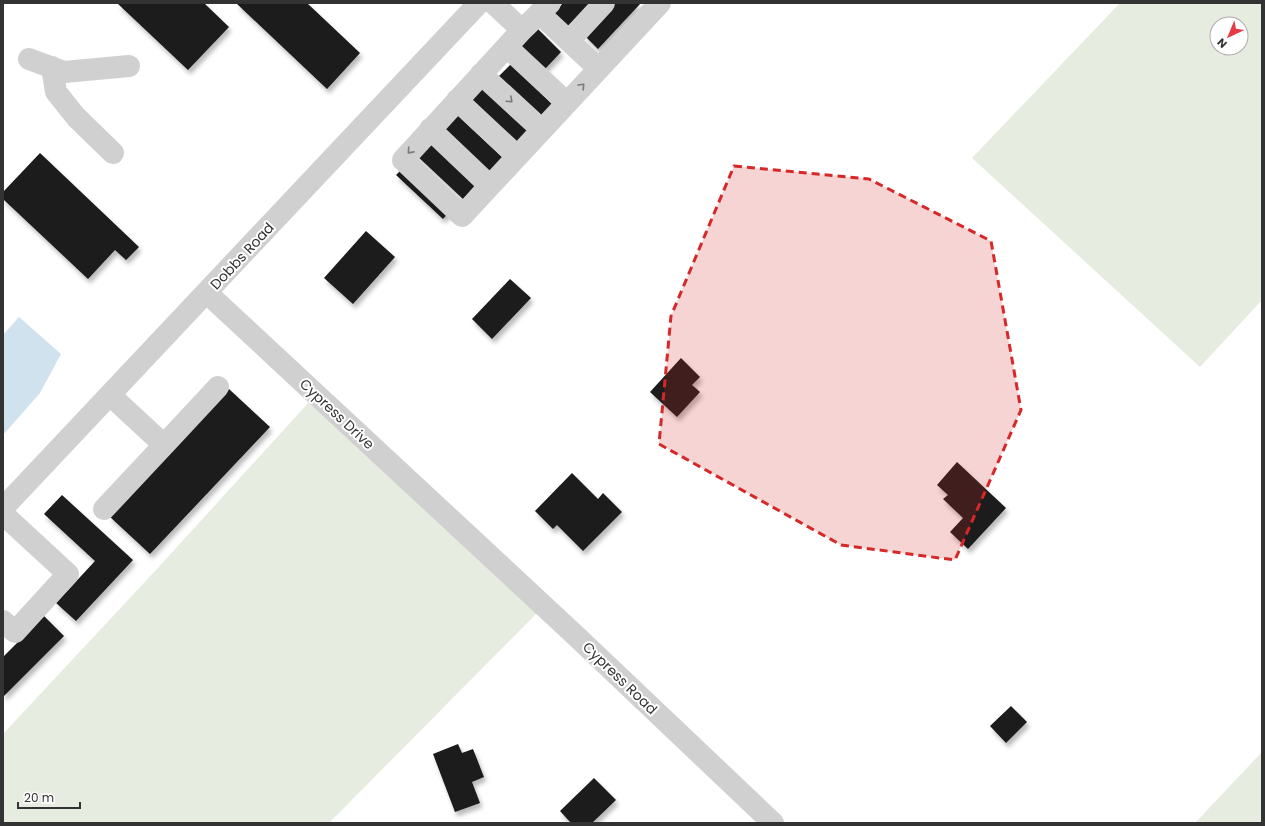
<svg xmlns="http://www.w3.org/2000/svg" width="1265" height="826" font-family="Poppins,sans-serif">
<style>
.green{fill:#e6ecdf;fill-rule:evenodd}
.water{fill:#cfe2ee}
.building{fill:#1a1a1a;filter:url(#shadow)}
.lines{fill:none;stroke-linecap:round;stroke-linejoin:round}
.minor{stroke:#d0d0d0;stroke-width:22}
.oneway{stroke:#7a7a7a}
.marked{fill:#d62828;fill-opacity:0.2;stroke:#d62828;stroke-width:3;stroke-dasharray:8 5;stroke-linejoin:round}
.labels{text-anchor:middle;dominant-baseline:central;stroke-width:4;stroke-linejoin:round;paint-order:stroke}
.street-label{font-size:14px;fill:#333;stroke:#fff}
</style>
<defs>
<filter id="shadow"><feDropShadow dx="2.5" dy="4.5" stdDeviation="2" flood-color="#0004"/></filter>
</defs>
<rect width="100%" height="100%" fill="#fff"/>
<path class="green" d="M1120,3H1262V300L1200,367L972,158ZM1217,24H1241V48H1217Z
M321,389L547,603L329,823H3V734L156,570Z
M1262,752V823H1195Z"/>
<path class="water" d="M19,317L61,354L40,393L3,435V335Z"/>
<path class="building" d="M117,3H204L229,27L188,70Z
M236,3H307L360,53L327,89Z
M563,3H590L568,26L554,13Z
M614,3H641L598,49L584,35Z
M537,28L561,52L545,69L520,45Z
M511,64L553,105L540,119L498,77Z
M480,85L528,130L515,144L467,99Z
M454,112L503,158L490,172L441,126Z
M428,139L476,184L463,199L414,153Z
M40,153L139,247L126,260L115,250L88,279L3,199V192Z
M403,168L450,211L443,219L396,175Z
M366,231L395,257L353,304L324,278Z
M510,279L531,298L492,339L472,319Z
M681,358L700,377L692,385L700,392L677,417L650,392Z
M229,389L270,427L150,554L109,516Z
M957,462L1006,508L968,549L950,532L963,518L943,499L948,495L937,485Z
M572,473L598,499L603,493L622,512L583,551L557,525L553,529L535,511Z
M62,495L133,560L76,621L56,603L95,561L44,514Z
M44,616L64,636L4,696L3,695V657Z
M1011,706L1027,722L1006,743L990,726Z
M458,744L462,753L473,749L484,777L472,782L480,803L455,812L433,754Z
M594,778L616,800L592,823H571L560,811Z"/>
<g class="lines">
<path class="minor" d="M493,3L522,30
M550,3L522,30L403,160L462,216L660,3
M539,13L599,69
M569,41L604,3
M507,47L567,103
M29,59L64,72L129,66
M52,67L56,92L76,117L113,153
M481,74L542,130
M457,100L517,156
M430,129L490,186
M207,293L575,635L773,823
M164,445L218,387
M3,508C162,340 321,172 479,3
M104,509L164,445L110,395
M3,514L68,574L15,632L3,621"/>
</g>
<defs><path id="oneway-chevron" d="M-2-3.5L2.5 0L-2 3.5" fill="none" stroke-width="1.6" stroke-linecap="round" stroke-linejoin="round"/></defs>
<g class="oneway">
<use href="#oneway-chevron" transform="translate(582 86) rotate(-47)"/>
<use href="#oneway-chevron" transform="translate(510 100) rotate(43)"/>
<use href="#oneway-chevron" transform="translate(410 151) rotate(132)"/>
</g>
<path class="marked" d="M734,166L869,179L991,241L1021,410L955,560L841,545L659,444L671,316Z"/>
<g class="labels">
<g class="street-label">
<text transform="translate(242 256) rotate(-47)">Dobbs Road</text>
<text transform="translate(337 414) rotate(43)">Cypress Drive</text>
<text transform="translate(620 678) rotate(44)">Cypress Road</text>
</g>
</g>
<rect width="1265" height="826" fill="none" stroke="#333333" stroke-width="8"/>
<g transform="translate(1229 36) rotate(224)"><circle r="19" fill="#ffffff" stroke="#adadad"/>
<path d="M0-3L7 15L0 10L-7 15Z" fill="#e63946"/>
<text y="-6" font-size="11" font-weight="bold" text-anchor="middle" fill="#333333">N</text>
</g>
<path d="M18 802v6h62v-6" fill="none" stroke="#333333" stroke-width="2"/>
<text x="24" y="802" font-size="12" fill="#333333" stroke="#ffffff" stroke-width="3" paint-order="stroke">20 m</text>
</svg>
